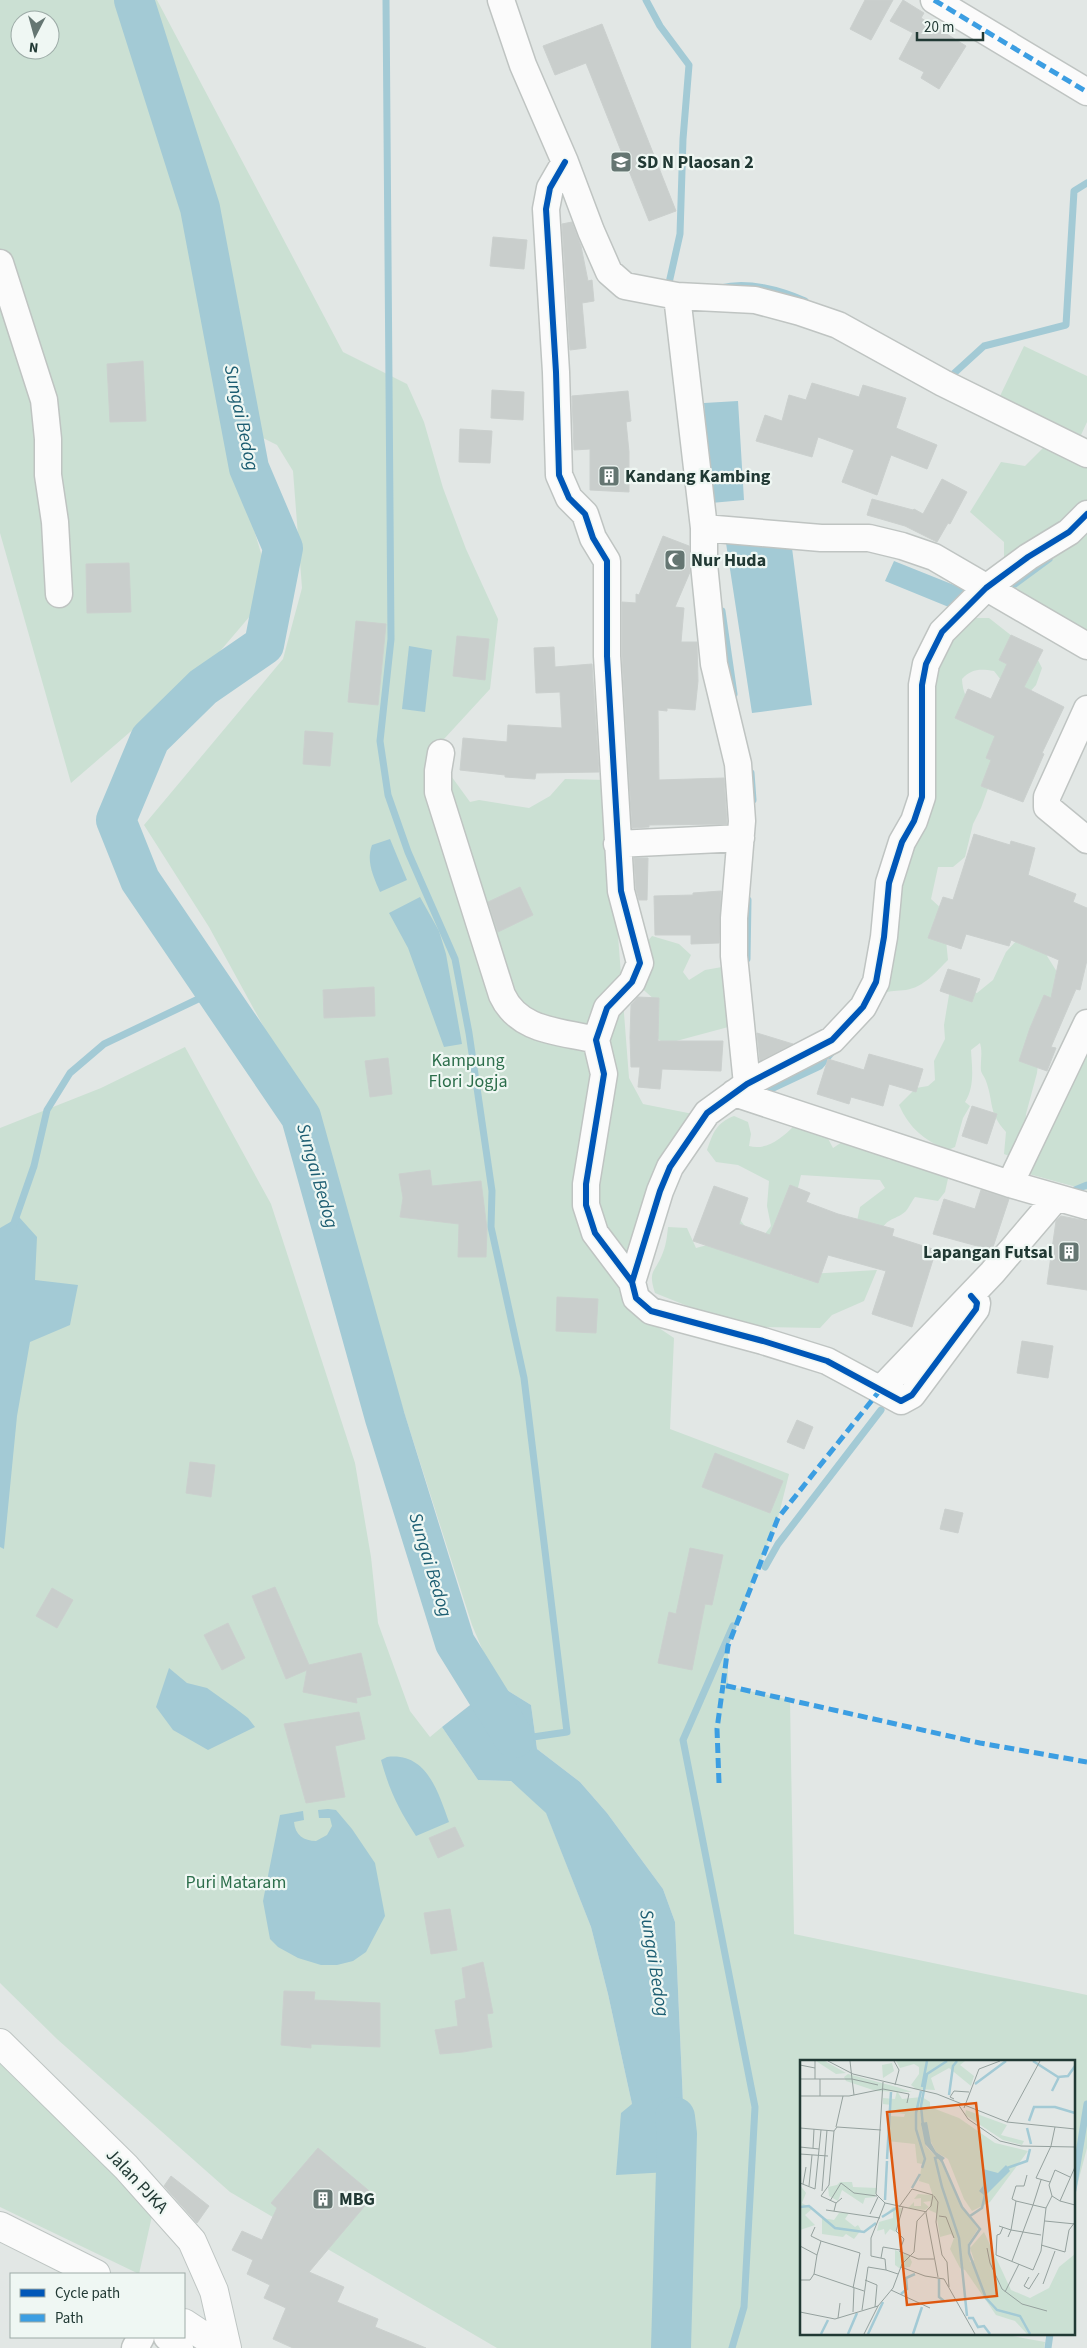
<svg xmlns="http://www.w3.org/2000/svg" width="1087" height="2348" font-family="'Source Sans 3',sans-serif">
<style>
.green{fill:#cbe0d3;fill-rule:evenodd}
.water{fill:#a3cad5}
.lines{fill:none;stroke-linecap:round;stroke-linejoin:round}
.stream{stroke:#a3cad5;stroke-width:7}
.river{stroke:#a3cad5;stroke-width:40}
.building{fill:#c9cecc;stroke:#cbd0ce}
.street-casing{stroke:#bfc4c2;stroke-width:29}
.secondary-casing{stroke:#bec5c3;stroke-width:30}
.street{stroke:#fbfbfb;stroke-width:26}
.secondary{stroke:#fbfbfb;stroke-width:28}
.quiet{stroke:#3c9ee2;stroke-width:5;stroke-dasharray:10 5;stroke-linecap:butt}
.cycleway-casing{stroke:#eff7f3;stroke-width:9}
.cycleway{stroke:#0057b8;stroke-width:6}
.labels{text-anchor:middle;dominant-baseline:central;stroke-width:4.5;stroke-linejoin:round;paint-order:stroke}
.poi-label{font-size:18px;font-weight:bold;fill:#213934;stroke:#eff7f3;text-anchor:start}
.park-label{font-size:18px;fill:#2c6e4b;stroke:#eff7f3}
.street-label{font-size:18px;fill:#213934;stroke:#eff7f3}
.water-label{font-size:19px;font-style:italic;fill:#1d5e72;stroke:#eff7f3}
.inset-river{fill:none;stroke:#a3cad5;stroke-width:2.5}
.inset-road{fill:none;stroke:#95a19e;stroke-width:1}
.view{fill:#de570e;fill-opacity:0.15;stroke:#de570e;stroke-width:2.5}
.inset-edge{fill:none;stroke:#213934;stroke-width:2.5}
</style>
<rect width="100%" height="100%" fill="#e2e7e5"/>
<path class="green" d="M0,0H157L343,352L407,384L424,422L443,488L466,549L498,619L490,689L433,751L470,802L479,800L529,808L550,796L565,779L606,780L629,1078L643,1104L688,1113H700L640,1234L644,1318L674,1338L670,1429L789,1474L778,1518L728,1646V1686L790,1700L794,1934L1087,1995V2148L1073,2201V2062H801V2334H1001L1045,2342L1044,2348H497L230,2192L57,2039L0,1983V1128L101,1088L185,1047L271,1204L355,1463L371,1557L378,1623L410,1711L430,1737L442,1727L478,1780L511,1781L546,1812L591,1927L608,1994L632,2104L686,2171L675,1922L663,1889L607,1813L580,1782L537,1749L531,1705L497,1684L472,1625L387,1359L319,1128L209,927L144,825L283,659L302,588L293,471L277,445L263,438L231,453L264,563L256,609L210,663L71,783L0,533ZM20,20H50V50H20Z
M1024,346L1087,376V422L1081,435L1000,396Z
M1058,446H1087V633L1004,590V542L970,512L1001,462L1025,466L1043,448Z
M971,618H989L1035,654L1042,668L1036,685L1028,694L1001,680L994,671C981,669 972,668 962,679C963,706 983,716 1002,733L995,769L981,808L973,824L965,857L953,867H938L931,899L943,910L948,960C936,972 924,987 906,990C897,991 891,990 882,994L930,700L942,645Z
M652,936L679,944L691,955L683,972L689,980L705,970L722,967L730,978L732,1026L665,1044L655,1037V1000L638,985L642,948Z
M1017,940L1045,942L1047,956L1072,996L1039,1055L1037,1073L1026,1114L1025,1130L1012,1157L1004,1154L1006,1132C988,1112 994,1103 986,1081C985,1078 982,1074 981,1071C980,1062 983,1053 980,1043L971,1050C972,1068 975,1086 965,1102L970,1106L963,1118L955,1147L948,1150C924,1140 910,1129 899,1105L916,1088L928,1086L935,1080L934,1061L945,1039L944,1025L949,995L961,990L977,993L993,980L1006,952Z
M1087,1037V1190L1029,1174Z
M734,1116L748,1122L751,1134L749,1146C766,1151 782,1138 794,1126L824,1131L833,1148L851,1136L878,1146L889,1160H900L949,1174L945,1192L938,1201L915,1197C912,1201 909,1207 906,1211C897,1220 886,1217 881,1232L857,1221L860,1207L885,1188L880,1180L801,1175L784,1247L791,1275L877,1270L864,1301L832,1315L820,1328L760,1327L705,1313L655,1293C648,1270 654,1274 662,1255C666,1246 667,1237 668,1227L687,1228L696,1248L707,1245L737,1216L758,1243L771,1226L767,1206L769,1181L738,1165L716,1162L707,1150C713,1133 716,1123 734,1116Z
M0,2062L137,2197L152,2216L139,2274L0,2207Z"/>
<path class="water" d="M738,401L744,500L711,503L704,403Z
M726,543L792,548L812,705L752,713Z
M894,561L964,589L956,610L885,581Z
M409,646L432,650L425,712L402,709Z
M390,839L407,880L380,892C373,876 366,861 372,845Z
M420,897L439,931L446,954L462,1044L444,1047L408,948L389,913Z
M19,1217L37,1237L35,1280L78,1285L70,1325L30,1342L17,1416L4,1549L0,1547V1228Z
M169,1668L187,1683L207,1688L235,1708L248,1718L255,1727L208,1750L173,1730L156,1707Z
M497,1684L531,1705L537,1749L580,1782L607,1813L663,1889L675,1922L686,2171L616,2175L621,2113L632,2104L608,1994L591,1927L546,1813L511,1781L478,1780L442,1727Z
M387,1757C427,1752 438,1792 449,1822L416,1836C398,1808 390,1792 381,1760Z
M328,1809L336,1810L352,1829L375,1863L385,1916L366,1952L353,1961L337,1965H321L298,1958L278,1947L270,1939L263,1901L280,1815L303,1811L304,1820L294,1822C295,1835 304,1841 316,1841L327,1835L332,1826L330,1818H319L318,1810Z"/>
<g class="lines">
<path class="stream" d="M386,0L391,639L380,741L388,795L408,852L455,959L469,1033L492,1191L491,1227L524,1378L567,1732L526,1738
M646,0L660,26L689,65L683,139L680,234L669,283
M721,288C747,281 780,290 805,301
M947,375L950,377L984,346L1066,325L1074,191L1087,183
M1015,584L1049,559
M722,611L734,694
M751,773L753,800
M747,959L748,900
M771,1089L820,1066L833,1051
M1070,1192L1087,1185
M13,1226L34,1166L47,1110L70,1073L104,1044L215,991
M765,1567L778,1544L881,1410
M1073,2190L1087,2104
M732,2348L744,2307L755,2107L683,1740L733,1626
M1048,2348L1050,2334"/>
<path class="river" d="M134,0L200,208L249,468L283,548L264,645L203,687L150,739L116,820L140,880L301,1117L385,1418L455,1643L514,1738
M671,2348L677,2134L675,2117"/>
</g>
<path class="building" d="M865,0H893L871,40L850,29Z
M903,0L924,13L921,18L966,46L939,89L921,78L924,72L899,59L913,33L890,21Z
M602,24L676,211L649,221L586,63L555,75L543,46Z
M572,222L581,246L588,281L592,280L594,301L582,303L586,348L570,350L562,224Z
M493,237L527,240L524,269L490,266Z
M143,361L146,421L110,422L107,364Z
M812,383L859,397L863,385L906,398L896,428L937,445L927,469L891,455L877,495L842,482L854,450L818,437L812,457L756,441L765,415L782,421L789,395L806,400Z
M492,390L524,392L523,420L491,418Z
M628,391L631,421L626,422L629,452V492L590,490V449L574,450L572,396Z
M460,429L492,431L490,463L459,462Z
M942,479L967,492L950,524L948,523L937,542L905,526L867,515L872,499L913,510L914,509L923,514Z
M663,536L689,546L690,572L675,607L684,608L681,642H697L698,681L695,710L667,708V711L658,710L659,780L724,778L727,824L649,825V827L632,828L622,656V602L636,603V594L639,595Z
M129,563L131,612L87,613L86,564Z
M356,621L386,624L378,705L348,702Z
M1011,635L1043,650L1024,687L1064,707L1042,753L1044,754L1023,802L981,786L991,760L986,758L995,736L955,718L968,689L991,699L1007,664L999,660Z
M457,636L489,639L485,680L453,676Z
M554,647L555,667L592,664L599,772L536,773L535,779L505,777V775L460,770L463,738L507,742L508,725L562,728L560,692L536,693L534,648Z
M305,731L333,733L330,766L303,764Z
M974,834L1010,845L1011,841L1035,848L1028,875L1076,894L1073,902L1087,908V960L1080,990L1076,989L1051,1047L1056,1048L1047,1071L1019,1061L1030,1028L1044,995L1051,998L1059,960L1011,940L1009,946L966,934L961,949L928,938L943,897L953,900Z
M634,858H648L647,900H639L636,889Z
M520,887L533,915L498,932L488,902Z
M721,891L719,943L691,944V935H655L654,896L693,895V893Z
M948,969L980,979L972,1002L940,991Z
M374,987L375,1016L324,1018L323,990Z
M638,997L659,998L658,1041H723L721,1071L662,1069L660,1089L638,1087L640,1067H631L630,1037L631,1005Z
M757,1033L793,1044L760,1061Z
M869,1054L923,1069L916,1092L889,1084L883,1106L851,1097L849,1104L817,1094L828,1059L864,1070Z
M388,1058L392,1094L370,1097L365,1061Z
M972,1106L997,1114L987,1144L962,1136Z
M430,1170L432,1186L481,1181L487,1229L486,1257H458L459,1224L400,1217L403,1198L399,1174Z
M790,1185L810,1193L806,1202L838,1214L894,1229L892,1236L936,1250L912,1327L872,1314L886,1271L828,1255L818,1283L693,1241L714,1186L748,1198L739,1224L770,1235Z
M981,1190L1009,1199L992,1250L933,1234L944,1199L975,1209Z
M1061,1216L1087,1221V1290L1047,1284L1056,1221Z
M557,1297L598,1299L596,1333L556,1331Z
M1022,1341L1053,1346L1048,1378L1017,1373Z
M797,1420L813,1427L804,1449L787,1442Z
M715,1453L783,1481L770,1513L702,1487Z
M190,1462L215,1465L211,1497L186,1493Z
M945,1509L963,1513L958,1533L940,1529Z
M690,1548L723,1555L712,1605L705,1604L692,1670L658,1663L669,1612L676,1614Z
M275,1587L309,1665L361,1653L371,1695L356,1698L357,1703L303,1692L307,1670L286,1679L252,1596Z
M52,1588L73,1600L57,1628L36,1616Z
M228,1623L245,1658L222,1670L204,1635Z
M359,1712L365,1739L335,1746L345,1797L306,1803L284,1724Z
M455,1827L464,1846L438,1858L429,1838Z
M450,1909L457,1950L431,1954L424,1913Z
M483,1962L493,2013L487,2014L492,2047L463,2052L440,2054L435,2030L458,2026L455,2001L466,1998L462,1968Z
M284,1991L315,1992L314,2000L380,2003V2047L311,2044V2048L281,2045Z
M318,2148L374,2195L309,2272L344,2287L337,2302L378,2319L375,2327L426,2348H293L273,2339L286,2308L264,2298L270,2285L247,2274L253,2260L232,2250L242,2231L262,2240L277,2208L271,2203Z
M171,2176L209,2206L197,2223L164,2186Z"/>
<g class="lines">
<g class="street-casing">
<path id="street" d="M501,0L523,65L565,162L591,231L609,272L625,286L677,296L755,300L800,312L838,325L943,383L1087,454
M934,0L1087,92
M565,162L550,188L546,209L556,372L559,475L569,498L585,514L593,538L607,561V656L621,891L640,963L632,982L607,1008L596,1040L604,1074L586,1184V1205L595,1233L632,1282
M0,263L44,400L48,439V475L55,522L59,594
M677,296L704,528V564L714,664L738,764L742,821L734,918V956L747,1084
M704,528L821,538H869L902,546L934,557L1087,646
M1087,709L1047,797V807L1087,840
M441,753L438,771V792L502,995C519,1032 560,1031 596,1040
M617,844L741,838
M734,1093L1010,1184L1087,1206
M1010,1184L1087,1023
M971,1296L977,1303L976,1309L912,1395L901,1401L827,1361L763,1341L651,1311L636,1298L632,1282L660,1191L670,1167L707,1113L747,1084L832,1040L863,1007L876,982L884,937L889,883L902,842L914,821L922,797V685L926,664L942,632L986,588L1028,557L1069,532L1087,514
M881,1389L992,1273L1056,1198
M167,2337L180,2348
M135,2348L141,2337"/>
</g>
<g class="secondary-casing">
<path id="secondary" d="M0,2043L126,2167L192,2241L214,2291L227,2348
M0,2226L96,2274
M184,2323L222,2348"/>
</g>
<use href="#street" class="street"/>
<use href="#secondary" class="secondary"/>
<path class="quiet" d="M934,0L1087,92
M881,1389L778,1518L728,1646L723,1685L980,1743L1087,1762
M719,1783L717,1729L723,1685"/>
<g class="cycleway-casing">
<path id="cycleway" d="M565,162L550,188L546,209L556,372L559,475L569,498L585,514L593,538L607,561V656L621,891L640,963L632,982L607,1008L596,1040L604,1074L586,1184V1205L595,1233L632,1282
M971,1296L977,1303L976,1309L912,1395L901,1401L827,1361L763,1341L651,1311L636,1298L632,1282L660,1191L670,1167L707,1113L747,1084L832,1040L863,1007L876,982L884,937L889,883L902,842L914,821L922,797V685L926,664L942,632L986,588L1028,557L1069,532L1087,514"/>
</g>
<use href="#cycleway" class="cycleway"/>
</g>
<defs>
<g id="school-square" transform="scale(1.125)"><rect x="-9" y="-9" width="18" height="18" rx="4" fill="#657672" stroke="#eff7f3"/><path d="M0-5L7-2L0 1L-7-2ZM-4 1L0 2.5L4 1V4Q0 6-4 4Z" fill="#fff"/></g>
<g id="building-square" transform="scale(1.125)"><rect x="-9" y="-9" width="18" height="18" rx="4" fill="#657672" stroke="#eff7f3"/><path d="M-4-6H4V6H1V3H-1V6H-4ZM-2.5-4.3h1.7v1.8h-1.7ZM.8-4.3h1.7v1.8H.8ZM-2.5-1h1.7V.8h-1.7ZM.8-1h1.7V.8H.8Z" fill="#fff"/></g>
<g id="mosque-square" transform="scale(1.125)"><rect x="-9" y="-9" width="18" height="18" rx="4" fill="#657672" stroke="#eff7f3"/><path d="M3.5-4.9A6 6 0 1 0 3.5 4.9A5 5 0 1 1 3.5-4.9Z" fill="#fff"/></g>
</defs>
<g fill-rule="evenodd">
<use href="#school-square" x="621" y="162"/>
<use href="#building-square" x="609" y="476"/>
<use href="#mosque-square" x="675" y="560"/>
<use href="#building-square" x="1069" y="1252"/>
<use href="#building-square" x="323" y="2199"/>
</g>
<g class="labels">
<g class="poi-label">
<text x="637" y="162">SD N Plaosan 2</text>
<text x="625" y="476">Kandang Kambing</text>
<text x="691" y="560">Nur Huda</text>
<text x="1053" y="1252" text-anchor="end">Lapangan Futsal</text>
<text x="339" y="2199">MBG</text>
</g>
<g class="park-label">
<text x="468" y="1060">Kampung<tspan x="468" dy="21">Flori Jogja</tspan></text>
<text x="236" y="1882">Puri Mataram</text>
</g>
<g class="street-label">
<text transform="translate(137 2181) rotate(47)">Jalan PJKA</text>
</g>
<g class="water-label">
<text transform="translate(241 418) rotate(78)">Sungai Bedog</text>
<text transform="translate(317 1176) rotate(74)">Sungai Bedog</text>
<text transform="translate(430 1565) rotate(73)">Sungai Bedog</text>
<text transform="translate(654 1963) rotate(81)">Sungai Bedog</text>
</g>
</g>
<g transform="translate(800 2060)">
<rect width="275" height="275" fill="#e2e7e5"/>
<path d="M16,1H25L46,13L36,14ZM96,1H165L160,5L174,16L171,26L149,8L131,18L135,30L116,29L111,25L119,14V7L114,4L100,8ZM92,3L94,11L83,18L82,5ZM48,14L97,27L112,32L76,31L46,21L44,17ZM97,31L102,39L122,37L130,42V47L159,58L195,83L228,91L190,142L172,151L164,139L148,99L136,92L122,64L126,86L141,102L161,146L178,169L168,184L170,202L174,200L170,188L184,172L211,230L230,238L249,228L259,207L275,194V274H227L215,261L196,255L165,210L160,208L150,189L154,178L151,174L140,177L136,153L129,150L132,133L129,124L119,121L122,104L117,103L115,84L87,81L91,56L104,57L105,54L90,52L91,45L83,44V38L95,39ZM166,50L207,65L201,75L224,81L222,85L203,80L165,55ZM40,122H52L53,127L77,128L75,137L65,138L63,144L42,130L38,141L29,136L28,127L37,125ZM0,125L6,133L2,143L12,149L5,155L15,165L0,170ZM118,134L132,135L131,141L123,142L129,147L125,150L108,148L114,142V146H121V138L114,139ZM93,147L102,148L95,172L90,169L85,175L84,169L77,171L79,162L93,158V151L88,152ZM39,153H49L45,159L55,167L58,165L61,170L54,179L46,174L43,177L22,174V158L34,160ZM95,190L109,196L112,202L110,207L99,208L95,205Z" fill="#cbe0d3"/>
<path d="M127,62L131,83L136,92L145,98L141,102L125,84L121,63ZM206,105L210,111L185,136L179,131L183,126V109L198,113Z" fill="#a3cad5"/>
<path class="inset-river" d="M233,1L258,17L268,16L275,6M175,24L206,1M122,27L127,1M121,31L116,53V69L125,99L122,108M252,31L259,17M149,35L153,6L157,1M229,61L234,47H255L275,53M123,66L121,46L127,14L147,1M227,68L231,84M139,97L135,98L142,127L159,178L167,256M87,99L91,32M141,99L162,147L180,169L169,185V193L186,238L197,250L220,256L230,274M207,108L227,101L230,89M112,128L120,114M85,140L87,101M0,147L9,146L35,168L64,172L76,163M170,156L182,148L185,135M82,157L98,147M139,219V237L144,241M101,234L107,229L106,218L115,214M168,258H173L178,267L184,266L190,274M21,274L28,260M48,274L57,253M68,274L83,242M113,274L122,247"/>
<path class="inset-road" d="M28,1L53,14L137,34L207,62L275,69M94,1L99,10L95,25M0,5L15,8M0,19H52L50,1M15,19V1M83,22L76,134L85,143L71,178V196L85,199L86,210L98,214M54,35L52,19L78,25M0,36H49L83,29L109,34L107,43M20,36V19M154,39L150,37L154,31L169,32M158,44L168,59L200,81L221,86L275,87M164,48L179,9L200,1M207,62L240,1M36,67L43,36M0,68L34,71L37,67L81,70M34,71L29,125L21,136L36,143M0,87L19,89M13,88L14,69M0,94L28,96M241,120L233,145L216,141L211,170L241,175M250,122L236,118L251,86L255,67M0,123L15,129L21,70M3,124L6,107M9,126L12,95M22,131L27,70M134,136L138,142L136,162L142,195L147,202L149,227M252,136L249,125L255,110L270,117M30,141L41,123L54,133L77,136M216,141L212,139L216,126H224L227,115M260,141L275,145M85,143L127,152M99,147L112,129M26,150L80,158M34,151L36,143L42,138M126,153L138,217M70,154L78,137M139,156L146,157L154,178M245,161L275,164M199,166L211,170L208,177M15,167L11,176L21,181M203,167L200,174L197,175L196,195L233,210L241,191L246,148M241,185L265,192L269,170L275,162M0,186L17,195L21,181L60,193L53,228M187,188L190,203L202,229L222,244L247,251M99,191L118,199H134M81,198L83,187L100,190L104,179L96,171L103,147M212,201L233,145L246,148L252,136L260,141L275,107M101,207L125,216L144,219L175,274M14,214L64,231M229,217L224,226L229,229L239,213M0,220H10L14,214L17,195M65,220L77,225L75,247M243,224L255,191M91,230L130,248M205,232L219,204M62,250L68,207L86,210M0,252L35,259L78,246M53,252L54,228M38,258L40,243M64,274L78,246L93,228L102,204L114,192L117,161L131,146L133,135L112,129"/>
<path class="view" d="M176,43L197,236L107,245L87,52Z"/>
<rect width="275" height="275" class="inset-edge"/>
</g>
<rect x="10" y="2273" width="175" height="65" fill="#eff7f3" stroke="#9daba7"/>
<rect x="20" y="2289" width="25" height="8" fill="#0057b8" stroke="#9daba7"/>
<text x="55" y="2298" font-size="15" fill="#213934">Cycle path</text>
<rect x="20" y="2314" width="25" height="8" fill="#3c9ee2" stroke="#9daba7"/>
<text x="55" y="2323" font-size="15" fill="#213934">Path</text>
<g transform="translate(35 35) rotate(186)"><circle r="24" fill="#eff7f3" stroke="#9daba7"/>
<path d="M0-4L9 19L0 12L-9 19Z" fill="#657672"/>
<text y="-8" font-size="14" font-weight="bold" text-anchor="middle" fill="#213934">N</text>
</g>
<path d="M917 32v8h66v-8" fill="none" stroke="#213934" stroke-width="2.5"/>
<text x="924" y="32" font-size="15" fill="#213934" stroke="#eff7f3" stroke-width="4" paint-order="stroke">20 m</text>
</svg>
